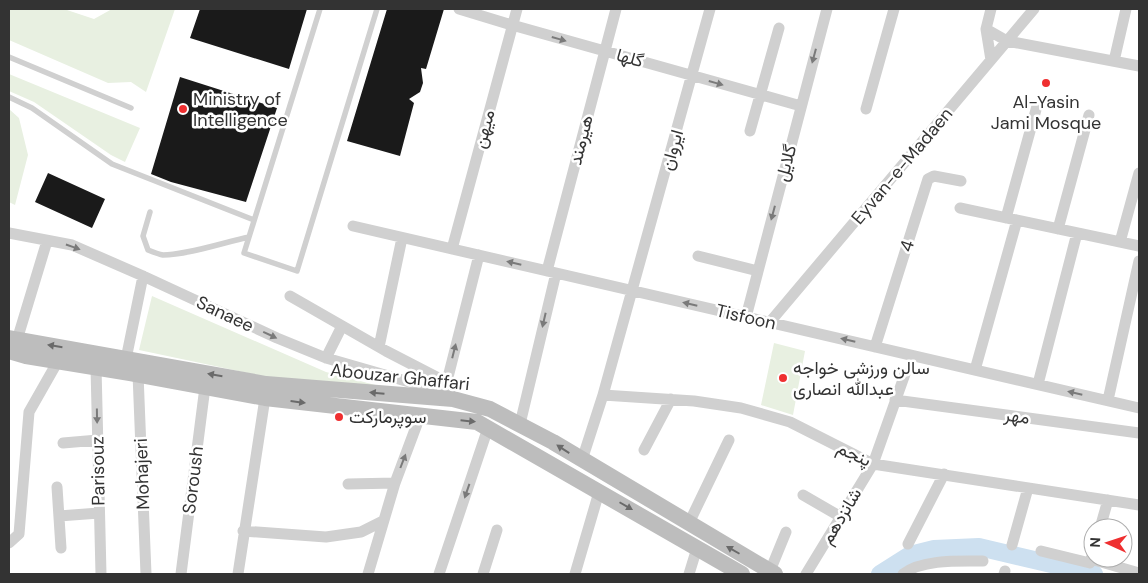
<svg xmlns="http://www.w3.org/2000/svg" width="1148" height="583" font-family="'DM Sans',Vazirmatn,sans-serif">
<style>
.green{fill:#e8f0e1}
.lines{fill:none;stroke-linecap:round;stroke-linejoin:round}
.river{stroke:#cde0f0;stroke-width:18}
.building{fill:#1a1a1a}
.service{stroke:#d0d0d0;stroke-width:5.5}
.minor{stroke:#d0d0d0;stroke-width:11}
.secondary{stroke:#bdbdbd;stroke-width:16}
.oneway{fill:#7a7a7a}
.oneway2{fill:#6a6a6a}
.poi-dot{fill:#ef2f30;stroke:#fff;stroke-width:2}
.labels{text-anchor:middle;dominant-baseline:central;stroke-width:5;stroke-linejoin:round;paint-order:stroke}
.street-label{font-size:18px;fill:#333;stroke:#fff}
.poi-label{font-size:18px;fill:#333;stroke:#fff;text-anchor:start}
</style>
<rect width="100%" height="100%" fill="#fff"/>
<path class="green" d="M9,9H64L94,19L112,9H175L146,92L131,82L108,83L9,40Z
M9,74L140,128L125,162L111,155L34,102L9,91Z
M9,109L19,118L28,155L15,205L9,202Z
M152,296L326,372L398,391L319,388L139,350Z
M774,343L805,351L793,415L761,405Z"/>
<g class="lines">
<path class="river" d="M880,574L910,555L934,549L979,547L1094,574"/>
</g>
<path class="building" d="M200,9H307L289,69L190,38Z
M387,9H444L426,69L421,68L423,83L420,92L409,99L414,103L400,156L347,141Z
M180,77L277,108L246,202L171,182L151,174Z
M48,173L105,199L92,228L35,202Z"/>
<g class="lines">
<path class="service" d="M320,9L244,253L297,271L377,9
M9,57L131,108
M9,97L32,108L112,164L254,220
M150,212L143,236L148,250C153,252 158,254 163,255C187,255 225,242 249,237"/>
<path class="minor" d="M459,9L512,25L801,106
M991,9L986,29L991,60
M986,29L1007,41L1139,66
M1114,61L1126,9
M866,109L894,9
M750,131L779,28
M960,208L1139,246
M1006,218L1037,106
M353,226L1139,408
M1058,229L1089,115
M9,233L72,245L143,276L277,338L326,358L444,392
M1120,242L1139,173
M452,249L517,9
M698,256L758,271
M547,271L616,9
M290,296L386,351L446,382
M746,317L827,9
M770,322L1034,9
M17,340L47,241
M379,347L402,238
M875,347L928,179L934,176L961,181
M326,358L342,326
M126,359L143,276
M96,367L101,574
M975,370L1017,220
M138,374L146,574
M1038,384L1077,233
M445,389L479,255
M603,395L694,401L741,408L790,422L873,464L1139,505
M895,400L1139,433
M1108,400L1139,261
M520,424L556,273
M63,443L98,440
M644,450L671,399
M582,460L603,395L710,9
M348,484L395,483
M57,487L61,548
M803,495L841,517
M59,516L99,513
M689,523L729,440
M1100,528L1108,500
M243,531L326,537L361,532L383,521
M9,543L19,534L29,412L58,361
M908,544L944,474
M1012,545L1028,488
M1041,551L1090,563L1093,553
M1091,559L1139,573
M770,571L786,532
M181,574L205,387
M238,574L265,398
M368,574L395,483L420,416
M439,574L488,428
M483,574L497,530
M575,574L599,492
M689,574L697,548
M806,574L873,464L905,374
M903,574C922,559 960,561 983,561
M1004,574L1005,571"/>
<path class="secondary" d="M9,338L266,384L453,399L490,409L553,442L775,574
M9,351L26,356L130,373L265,398L477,422L742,574"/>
</g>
<defs><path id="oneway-solid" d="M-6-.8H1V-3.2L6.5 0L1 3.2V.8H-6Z" transform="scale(1.25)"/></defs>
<g class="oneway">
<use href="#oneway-solid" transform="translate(559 39) rotate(16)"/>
<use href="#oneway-solid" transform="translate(814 56) rotate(105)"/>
<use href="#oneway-solid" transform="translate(716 83) rotate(16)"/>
<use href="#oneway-solid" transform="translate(773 213) rotate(105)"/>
<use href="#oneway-solid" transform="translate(73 247) rotate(19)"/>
<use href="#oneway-solid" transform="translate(514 263) rotate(-167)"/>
<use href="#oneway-solid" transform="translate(690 304) rotate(-167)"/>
<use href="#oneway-solid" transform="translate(544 320) rotate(103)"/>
<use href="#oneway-solid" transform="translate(270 335) rotate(25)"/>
<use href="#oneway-solid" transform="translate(848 340) rotate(-167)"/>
<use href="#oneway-solid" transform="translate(454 351) rotate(-76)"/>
<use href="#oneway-solid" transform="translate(1075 393) rotate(-167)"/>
<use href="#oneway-solid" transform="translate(97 416) rotate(89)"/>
<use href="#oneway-solid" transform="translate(403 461) rotate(-69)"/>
<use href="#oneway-solid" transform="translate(467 491) rotate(109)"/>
</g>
<g class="oneway2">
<use href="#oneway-solid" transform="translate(55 346) rotate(-171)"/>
<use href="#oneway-solid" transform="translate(215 375) rotate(-170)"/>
<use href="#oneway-solid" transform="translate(377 393) rotate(-175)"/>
<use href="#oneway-solid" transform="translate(298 402) rotate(7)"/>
<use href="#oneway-solid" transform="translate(468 421) rotate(6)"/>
<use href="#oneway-solid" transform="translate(563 449) rotate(-147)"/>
<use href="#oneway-solid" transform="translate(626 506) rotate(30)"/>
<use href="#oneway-solid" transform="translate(733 550) rotate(-150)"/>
</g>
<g class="poi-dot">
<circle cx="1046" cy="83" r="5"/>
<circle cx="183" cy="109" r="5"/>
<circle cx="783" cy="378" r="5"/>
<circle cx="339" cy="417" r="5"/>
</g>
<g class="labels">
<g class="street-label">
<text transform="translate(630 58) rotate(16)">گلها</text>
<text transform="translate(484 129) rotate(-75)">میهن</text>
<text transform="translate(581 140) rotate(-76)">هیرمند</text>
<text transform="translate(672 150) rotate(-74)">ایروان</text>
<text transform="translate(786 163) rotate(-75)">گلایل</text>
<text transform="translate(902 166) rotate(-50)">Eyvan-e-Madaen</text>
<text transform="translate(907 246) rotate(-72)">4</text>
<text transform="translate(225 314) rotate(25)">Sanaee</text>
<text transform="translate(746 317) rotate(13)">Tisfoon</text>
<text transform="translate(400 377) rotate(6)">Abouzar Ghaffari</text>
<text transform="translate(1017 416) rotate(8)">مهر</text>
<text transform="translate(854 454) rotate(25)">پنجم</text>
<text transform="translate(98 471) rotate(-91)">Parisouz</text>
<text transform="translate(142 474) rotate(-92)">Mohajeri</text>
<text transform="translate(193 480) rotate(-83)">Soroush</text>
<text transform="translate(841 516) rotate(-59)">شانزدهم</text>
</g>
<g class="poi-label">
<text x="193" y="99">Ministry of<tspan x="193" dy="21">Intelligence</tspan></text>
<text x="1046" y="102" text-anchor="middle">Al-Yasin<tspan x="1046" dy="21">Jami Mosque</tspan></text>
<text x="793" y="368">سالن ورزشی خواجه<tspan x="793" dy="21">عبدالله انصاری</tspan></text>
<text x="349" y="417">سوپرمارکت</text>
</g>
</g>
<rect width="1148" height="583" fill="none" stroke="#333333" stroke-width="20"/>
<g transform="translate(1108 543) rotate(273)"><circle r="24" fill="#ffffff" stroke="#adadad"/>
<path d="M0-4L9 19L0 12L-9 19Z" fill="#ef2f30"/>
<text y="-8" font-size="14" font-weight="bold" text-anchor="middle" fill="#333333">N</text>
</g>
</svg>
